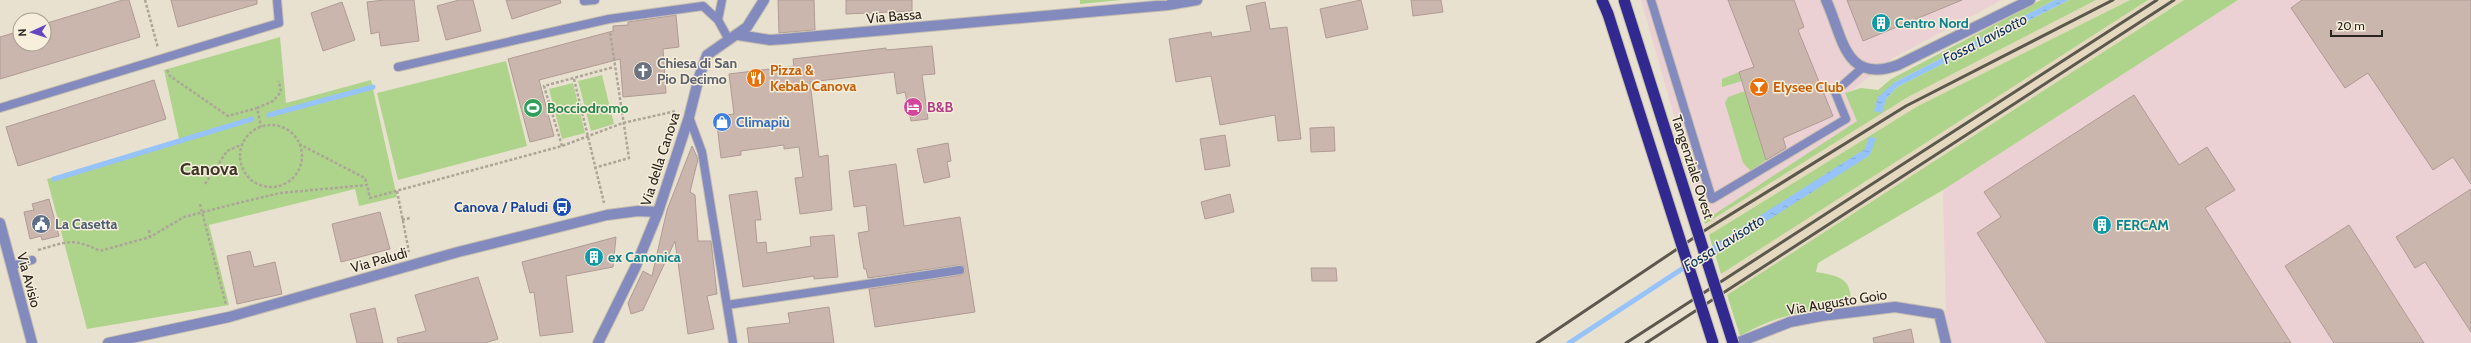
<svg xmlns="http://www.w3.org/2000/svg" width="2471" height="343" font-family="Cabin,sans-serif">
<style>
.commercial{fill:#ebd0d4}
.built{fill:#e4d9bf}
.green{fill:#aed48c}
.water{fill:url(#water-ripples)}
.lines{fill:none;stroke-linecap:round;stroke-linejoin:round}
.stream{stroke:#96c3f9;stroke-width:5}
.building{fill:#cbb6ae;stroke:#af9b94}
.service-casing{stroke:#c6bfaf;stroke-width:10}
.minor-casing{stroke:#c6bfaf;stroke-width:12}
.trunk-casing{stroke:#c6bfaf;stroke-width:13}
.path{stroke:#ada698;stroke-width:2.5;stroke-dasharray:3 2;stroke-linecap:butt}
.service{stroke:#838abe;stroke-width:8}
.minor{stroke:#838abe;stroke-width:10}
.trunk{stroke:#322990;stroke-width:11}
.rail{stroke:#5c584e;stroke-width:3}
.trunk-bridge-casing{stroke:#c6bfaf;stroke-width:13;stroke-linecap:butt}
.trunk-bridge{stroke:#322990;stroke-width:11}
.labels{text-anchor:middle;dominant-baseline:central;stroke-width:3;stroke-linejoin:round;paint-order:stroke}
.street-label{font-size:14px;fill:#28251e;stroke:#f7eedc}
.culture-label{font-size:14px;font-weight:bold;fill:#0d838f;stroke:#f7eedc;text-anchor:start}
.worship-label{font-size:14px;font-weight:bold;fill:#5b616d;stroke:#f7eedc;text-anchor:start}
.food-label{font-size:14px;font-weight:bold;fill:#c56008;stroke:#f7eedc;text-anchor:start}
.hotel-label{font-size:14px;font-weight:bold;fill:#b23c85;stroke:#f7eedc;text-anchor:start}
.leisure-label{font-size:14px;font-weight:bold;fill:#27864d;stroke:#f7eedc;text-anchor:start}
.shop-label{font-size:14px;font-weight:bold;fill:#366cbe;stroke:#f7eedc;text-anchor:start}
.transit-label{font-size:14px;font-weight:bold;fill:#164399;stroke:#f7eedc;text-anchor:end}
.service-label{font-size:14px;font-weight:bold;fill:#4e5e75;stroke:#f7eedc;text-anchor:start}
.water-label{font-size:15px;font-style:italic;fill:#0a325b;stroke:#f7eedc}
.district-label{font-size:18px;font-weight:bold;fill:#3b3526;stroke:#f7eedc}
</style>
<defs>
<pattern id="water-ripples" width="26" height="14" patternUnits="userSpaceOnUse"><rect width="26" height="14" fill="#96c3f9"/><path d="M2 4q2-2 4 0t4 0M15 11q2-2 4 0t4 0" fill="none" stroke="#81a7d5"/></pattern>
</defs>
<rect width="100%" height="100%" fill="#e9e1cf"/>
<path class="commercial" d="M1641,0H2002L1893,58L1854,89L1845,93L1858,121L1704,221Z
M2238,0H2471V343H1952L1946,317L1943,190Z"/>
<path class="built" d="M2096,0H2130L1918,106L1709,235L1705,224L1882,113L1908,97Z
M2147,0H2184L1727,295L1721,274Z"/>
<path class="green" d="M1080,0H1122L1080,4Z
M2041,0H2055L1895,82L1886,99L1897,87L2069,0H2096L1908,97L1705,224L1704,221L1857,121L1845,93L1861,88L1878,90L1891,79Z
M2130,0H2148L1721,274L1709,235L1918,106Z
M2184,0H2238L1943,190L1818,263L1816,272C1837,276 1851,276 1851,302C1833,310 1813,310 1794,314C1774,319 1757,326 1740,336L1727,295Z
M280,37L286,103L371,80L397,197L359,206L355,189L209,225L229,305L87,329L47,179L179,139L164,70Z
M506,61L527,146L398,180L377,93Z
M1739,72L1742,81L1722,87V79Z
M602,75L614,124L591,131L578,81Z
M573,83L585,133L562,139L549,89Z
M1745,91L1766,160L1751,171L1743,163L1725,103L1728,97Z"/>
<path class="water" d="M2055,0H2069L1897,87L1886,99L1882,113L1874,111L1878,97L1895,82Z
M1869,137L1876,138L1870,155L1715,254L1712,246L1865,149Z"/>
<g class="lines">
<path class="stream" d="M269,115L373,87
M54,179L252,119
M1569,343L1717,246"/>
</g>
<path class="building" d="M123,0H129L140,37L0,79V37L20,31V44H44V24Z
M171,0H257V4L178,27Z
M384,0H414L419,41L381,46L379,32L371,34L367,2Z
M459,0H473L481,31L446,40L437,6Z
M506,0H560L561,3L512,19Z
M778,0H814L815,30L779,33Z
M846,0H912V11L846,14Z
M1361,0L1368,29L1326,38L1320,9Z
M1411,0H1441L1443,12L1413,16Z
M1728,0H1794L1804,27L1798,30L1833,116L1783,138L1786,148L1766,160L1739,72L1754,67Z
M1847,0H1962L1863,41Z
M2302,0H2471V184L2453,157L2433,170L2368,73L2345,88L2291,8Z
M342,2L355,40L323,51L311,13Z
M1265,2L1270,29L1287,27L1301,139L1278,141L1275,115L1220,125L1211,76L1176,82L1169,39L1211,32L1212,37L1251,31L1246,6Z
M676,15L679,47L663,49L666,93L623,97L620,59L539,80L554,136L530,142L508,59L613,31V26L628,25V22Z
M932,46L935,74L922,75L928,119L911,121L905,92L897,94L894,72L810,82L819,157L828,155L832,210L800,214L795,178L803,177L799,147L784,149V145L741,151V155L721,158L716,116L734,114L729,74L794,66L793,59L886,48V50Z
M154,80L166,119L18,166L6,127Z
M2134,95L2179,165L2207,147L2235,190L2205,208L2291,343H2047L1977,233L2001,217L1984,192Z
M1334,127L1335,151L1311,152L1310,128Z
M1225,135L1230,166L1205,170L1200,139Z
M948,143L951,161L947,162L950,177L924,183L917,149Z
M692,146L698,159L690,192L695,195L698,241H711L717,294L707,296L714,329L688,334L675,241L643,310L631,314L628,303L643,271L652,276L667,210Z
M896,164L904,226L960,217L975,312L875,327L869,289L961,275L965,272L964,266L959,265L868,278L866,269H864L858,233L869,231L866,205L854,207L849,171Z
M2471,189V332L2425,262L2415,268L2396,237Z
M757,191L761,220H755L757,243L766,242L767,253L811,246L810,237L834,235L838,277L814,279V276L743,287L729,195Z
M1230,194L1234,212L1205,219L1201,202Z
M49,199L59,236L42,240L41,236L30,239L24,212L34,210L32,204Z
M380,212L390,249L341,262L332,224Z
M2349,225L2424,343H2334L2285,266Z
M616,237L613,267L566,276L573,332L540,336L534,292L530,293L522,262Z
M250,251L254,267L275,262L282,294L237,304L227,256Z
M1311,268H1336L1337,281H1312Z
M478,277L498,339L485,343H398L397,338L426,331L415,295Z
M829,307L834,343H749L747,328L790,323L788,313Z
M375,308L383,343H357L350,314Z
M1911,329L1914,343H1874L1873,338Z"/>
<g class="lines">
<g class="service-casing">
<path id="service" d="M1651,0L1712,199L1846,119L1835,92L1862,68
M584,1L595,0
M718,20L722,0
M398,67L609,19L703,6L718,20L729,40
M0,108L279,23L277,0
M689,117L702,152L733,343
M11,266L32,260
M727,305L960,270"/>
</g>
<g class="minor-casing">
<path id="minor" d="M1826,0C1843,36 1844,85 1898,65L2030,0
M738,35L770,40L784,39L1168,5L1197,0
M0,223L32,343
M108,343L229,317L458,252L607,215L638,211L658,212
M598,343L635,268L658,212L689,117L699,77L707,55L747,27L764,0
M1737,343L1790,322L1821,316L1895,307L1939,314L1946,343"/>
</g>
<g class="trunk-casing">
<path id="trunk" d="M1602,0L1608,14"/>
</g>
<path class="path" d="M145,0L158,48
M167,70L170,76L228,116L257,108L261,127
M574,79L604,203
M257,108L273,101L281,92L279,81
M240 156a31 31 0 1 1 62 0a31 31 0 1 1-62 0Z
M299,144L365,178L367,185
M562,146L544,86L614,67
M594,168L629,158L610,32
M205,184L227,151L243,144
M397,191L409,252
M200,204L226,305
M402,220L410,218
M149,230L150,237
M38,250C67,242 72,237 100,251L150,237L184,217L230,205L280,193L367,185L370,198L562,146L623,123L676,111"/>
<use href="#service" class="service"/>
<use href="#minor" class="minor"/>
<use href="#trunk" class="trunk"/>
<path class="rail" d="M1537,343L1707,229L1906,106L2113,0
M1626,343L2157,0
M1646,343L2174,0"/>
<g class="trunk-bridge-casing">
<path id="trunk-bridge" d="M1624,0L1733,343
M1608,14L1713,343"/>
</g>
<use href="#trunk-bridge" class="trunk-bridge"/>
</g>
<defs>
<g id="building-disc" transform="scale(1)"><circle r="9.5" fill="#0f9aa8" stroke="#f7eedc"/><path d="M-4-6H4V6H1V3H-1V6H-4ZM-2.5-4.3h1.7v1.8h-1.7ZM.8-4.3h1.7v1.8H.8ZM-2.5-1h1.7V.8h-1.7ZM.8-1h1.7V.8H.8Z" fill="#fff"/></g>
<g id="church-disc" transform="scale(1)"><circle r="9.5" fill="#6b7280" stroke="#f7eedc"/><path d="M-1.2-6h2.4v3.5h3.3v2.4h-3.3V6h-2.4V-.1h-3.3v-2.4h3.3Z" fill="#fff"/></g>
<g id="restaurant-disc" transform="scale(1)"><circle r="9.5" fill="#e8710a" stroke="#f7eedc"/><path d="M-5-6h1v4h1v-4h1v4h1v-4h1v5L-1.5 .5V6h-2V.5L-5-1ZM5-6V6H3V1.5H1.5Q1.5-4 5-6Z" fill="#fff"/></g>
<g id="bar-disc" transform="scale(1)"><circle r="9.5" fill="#e8710a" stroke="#f7eedc"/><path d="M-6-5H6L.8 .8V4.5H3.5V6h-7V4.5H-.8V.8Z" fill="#fff"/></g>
<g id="hotel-disc" transform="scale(1)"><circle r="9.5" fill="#d1479c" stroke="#f7eedc"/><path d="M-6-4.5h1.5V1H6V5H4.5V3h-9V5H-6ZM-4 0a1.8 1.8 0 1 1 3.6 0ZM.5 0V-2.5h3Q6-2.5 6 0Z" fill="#fff"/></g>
<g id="stadium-disc" transform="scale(1)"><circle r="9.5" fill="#2e9e5b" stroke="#f7eedc"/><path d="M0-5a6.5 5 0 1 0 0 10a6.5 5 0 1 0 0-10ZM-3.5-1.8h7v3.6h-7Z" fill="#fff"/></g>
<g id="shop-disc" transform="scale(1)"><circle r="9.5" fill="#3f7fe0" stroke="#f7eedc"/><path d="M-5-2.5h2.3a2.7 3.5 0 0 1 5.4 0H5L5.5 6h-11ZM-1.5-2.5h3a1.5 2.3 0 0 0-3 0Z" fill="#fff"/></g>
<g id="bus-disc" transform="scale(1)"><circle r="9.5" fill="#1a4fb4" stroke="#f7eedc"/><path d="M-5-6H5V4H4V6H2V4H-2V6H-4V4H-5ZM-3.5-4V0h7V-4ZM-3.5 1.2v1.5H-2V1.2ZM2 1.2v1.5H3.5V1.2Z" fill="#fff"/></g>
<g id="civic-disc" transform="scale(1)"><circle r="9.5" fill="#5c6f8a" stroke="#f7eedc"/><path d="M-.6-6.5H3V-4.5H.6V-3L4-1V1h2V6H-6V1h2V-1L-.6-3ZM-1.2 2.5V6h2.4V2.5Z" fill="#fff"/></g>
</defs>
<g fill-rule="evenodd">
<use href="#building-disc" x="1881" y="23"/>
<use href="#church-disc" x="643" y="71"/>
<use href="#restaurant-disc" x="756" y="78"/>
<use href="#bar-disc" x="1759" y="87"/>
<use href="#hotel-disc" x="913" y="107"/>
<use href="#stadium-disc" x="533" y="108"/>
<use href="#shop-disc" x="722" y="122"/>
<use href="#bus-disc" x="562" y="207"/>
<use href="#civic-disc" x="41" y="224"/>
<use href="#building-disc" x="2102" y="225"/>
<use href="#building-disc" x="594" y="257"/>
</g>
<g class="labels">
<g class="street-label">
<text transform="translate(894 16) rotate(-5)">Via Bassa</text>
<text transform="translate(660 159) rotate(-72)">Via della Canova</text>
<text transform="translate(1693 167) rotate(72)">Tangenziale Ovest</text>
<text transform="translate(379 260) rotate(-16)">Via Paludi</text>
<text transform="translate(29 280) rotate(75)">Via Avisio</text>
<text transform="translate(1837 302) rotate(-9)">Via Augusto Goio</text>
</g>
<g class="culture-label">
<text x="1895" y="23">Centro Nord</text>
<text x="2116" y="225">FERCAM</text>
<text x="608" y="257">ex Canonica</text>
</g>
<g class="worship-label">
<text x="657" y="63">Chiesa di San<tspan x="657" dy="16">Pio Decimo</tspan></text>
</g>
<g class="food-label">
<text x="770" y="70">Pizza &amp;<tspan x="770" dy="16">Kebab Canova</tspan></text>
<text x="1773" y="87">Elysee Club</text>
</g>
<g class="hotel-label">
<text x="927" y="107">B&amp;B</text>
</g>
<g class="leisure-label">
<text x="547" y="108">Bocciodromo</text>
</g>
<g class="shop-label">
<text x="736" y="122">Climapiù</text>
</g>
<g class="transit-label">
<text x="548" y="207">Canova / Paludi</text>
</g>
<g class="service-label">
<text x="55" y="224">La Casetta</text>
</g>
<g class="water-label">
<text transform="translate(1985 39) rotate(-27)">Fossa Lavisotto</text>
<text transform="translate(1724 243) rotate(-32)">Fossa Lavisotto</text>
</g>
<g class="district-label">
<text x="209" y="169">Canova</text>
</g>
</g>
<g transform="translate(32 32) rotate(267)"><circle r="19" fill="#f7eedc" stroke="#a49e90"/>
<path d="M0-3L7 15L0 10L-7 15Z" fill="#6447c0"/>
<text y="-6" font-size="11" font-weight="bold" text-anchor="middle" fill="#28251e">N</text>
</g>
<path d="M2331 30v6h51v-6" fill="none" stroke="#28251e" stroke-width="2"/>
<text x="2337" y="30" font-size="12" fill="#28251e" stroke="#f7eedc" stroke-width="3" paint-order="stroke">20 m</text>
</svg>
